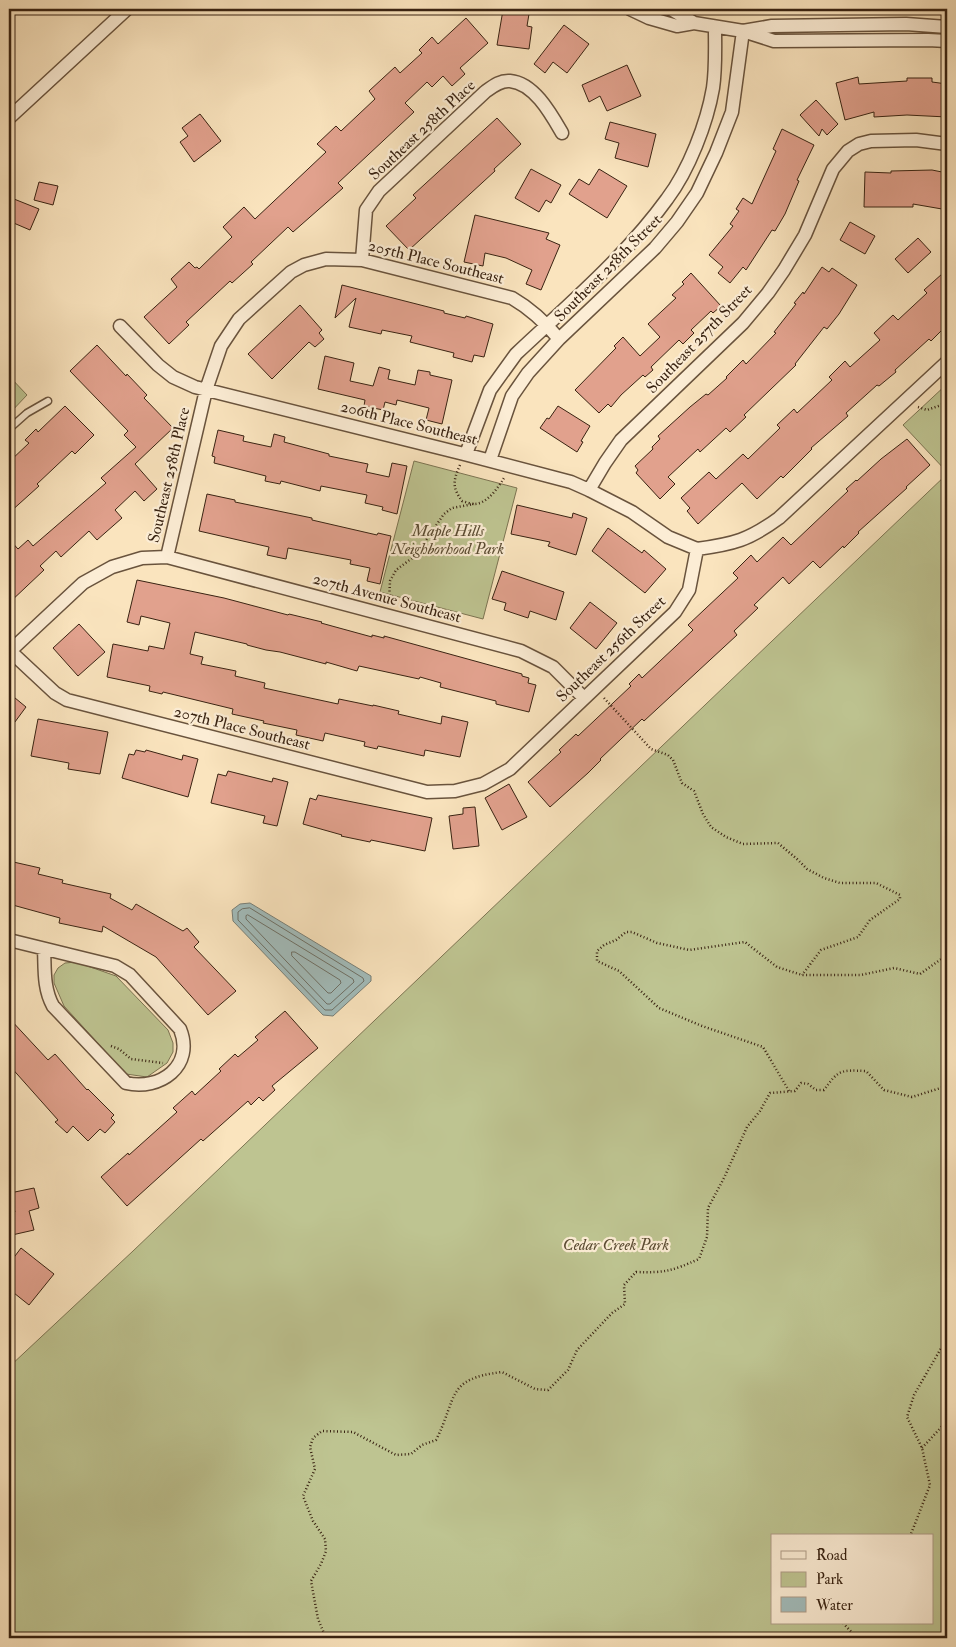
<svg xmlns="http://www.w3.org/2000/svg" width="956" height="1647" font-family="'IM FELL Double Pica',serif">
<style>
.green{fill:#bec491;stroke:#7c7452;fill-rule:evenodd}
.water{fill:#a2bcbb;stroke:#787f77}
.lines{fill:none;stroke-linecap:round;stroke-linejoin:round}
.shore{stroke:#6e7066;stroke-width:1}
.building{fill:#e1a18d;stroke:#392312}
.lane-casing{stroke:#69533d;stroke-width:9}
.street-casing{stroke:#69533d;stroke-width:15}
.path{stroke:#392312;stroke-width:2.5;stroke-dasharray:1 2.5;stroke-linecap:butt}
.lane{stroke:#fcedd5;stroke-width:6}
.street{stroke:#fcedd5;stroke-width:12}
.labels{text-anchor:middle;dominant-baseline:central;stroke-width:4.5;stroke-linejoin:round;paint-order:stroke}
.street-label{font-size:16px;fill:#392312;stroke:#fcedd5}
.park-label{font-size:16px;font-style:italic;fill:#5a4b32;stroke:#fcedd5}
</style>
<rect width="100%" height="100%" fill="#fae4be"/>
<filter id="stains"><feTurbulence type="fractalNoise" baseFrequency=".004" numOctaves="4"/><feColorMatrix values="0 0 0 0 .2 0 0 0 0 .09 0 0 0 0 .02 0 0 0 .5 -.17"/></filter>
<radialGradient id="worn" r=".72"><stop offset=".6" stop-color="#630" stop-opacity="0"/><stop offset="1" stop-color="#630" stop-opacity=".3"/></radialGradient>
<path class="green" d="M9,376L27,395L9,414Z
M947,384V472L903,425Z
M414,461L517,488L483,619L380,592Z
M947,474V1638H9V1367L133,1251ZM772,1536H932V1623H772Z
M76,962L116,976L168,1030L173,1043V1052L167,1063L147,1077L126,1074L64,1006L54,983V975L58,968L65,963Z"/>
<path class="water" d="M250,903L371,976V981L333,1016L323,1015L233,921L232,910L240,904Z"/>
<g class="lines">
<path class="shore" d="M250,908L363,978L364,981L332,1010H325L238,920V912L242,909Z
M248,915L353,979L354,982L330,1004H327L246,919V916Z
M292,952H295L340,980L341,983L331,993H328L292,956Z"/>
</g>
<path class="building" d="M503,10L529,14L527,26L532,27L529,49L497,45Z
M466,18L488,43L460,68L465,74L452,86L443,76L432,87L427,82L405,103L414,112L338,183L343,188L293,232L288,227L251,262L253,264L232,283L230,281L186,322L189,325L169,344L144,317L177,287L171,279L189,262L195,268L197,267L199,269L232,237L223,227L244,207L255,219L326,152L317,144L336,126L341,131L375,99L369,91L395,67L400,73L422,53L419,50L432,37L438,44Z
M564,25L589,44L567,73L553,62L545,73L534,64Z
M627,65L641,96L607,111L600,96L589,102L582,85Z
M858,77L859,84L907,81V78H932V82L947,84V117L907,115L874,117V112L845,120L836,83Z
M816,100L838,124L827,135L822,129L819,136L800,115Z
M200,114L221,141L194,162L180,142L188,136L182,128Z
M497,118L521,144L494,169L495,171L409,250L386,226L416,198L413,195Z
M610,122L656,134L648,167L615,158L619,143L605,139Z
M782,129L814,145L797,180L799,181L785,214L775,231L772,230L746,270L743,267L730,283L718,273L723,267L709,255L733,226L730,224L739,211L736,209L743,198L752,204L776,151L773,149Z
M531,169L561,185L551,203L546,200L539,212L515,198Z
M599,169L627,186L607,218L569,194L579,179L589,185Z
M932,170L947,173L942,209L913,204V207H864L865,172L891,173V171Z
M39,182L58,186L53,205L34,200Z
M9,197L39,209L30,230L9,221Z
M475,215L549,233L546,239L560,245L541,290L526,284L532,270L506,258L485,253L483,266L464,262Z
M850,222L875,236L865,254L840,240Z
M918,238L931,252L908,273L895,259Z
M822,267L829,272L832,268L857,285L839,314L827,329L824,327L795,364L796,365L744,415L746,417L730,432L726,428L700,452L698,449L668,477L675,484L660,499L636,473L638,470L635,466L653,449L652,447L660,439L658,436L690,407L706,394L708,395L727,378L726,377L743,360L746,364L776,333L774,332L796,304L794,303L803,292L804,294Z
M691,273L721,306L713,313L711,311L691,330L694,333L683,344L679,340L651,367L653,370L645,377L643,375L621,395L611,407L608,404L599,413L575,390L616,348L614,346L623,337L640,356L660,337L648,324L676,298L672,295L684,284L682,282Z
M942,274L947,280V325L931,341L929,339L895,370L896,372L879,386L877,385L846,413L848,416L811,448L812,449L783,478L781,476L757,499L742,483L698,524L687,511L690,508L681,498L709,472L716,479L743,454L748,459L780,428L777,425L794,409L797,413L832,380L829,377L845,361L850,367L880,340L874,333L893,315L898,320L927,293L924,290Z
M342,285L444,311V313L465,318L466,316L493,324L484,357L474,355L472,362L453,357L454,353L410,342L412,336L382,330L381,334L349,327L356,298L335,318Z
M300,305L322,330L319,333L324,339L315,347L309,342L272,379L248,354Z
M97,345L126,376L127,374L147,395L144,398L173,428L135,464L157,489L144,501L135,491L115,510L122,518L97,540L89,531L61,557L56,551L40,566L44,570L9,603V539L18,549L28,540L33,546L106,483L101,478L136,447L124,435L128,431L70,371Z
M325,356L354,363L350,381L373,386L379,367L390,370L388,379L415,385L418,370L430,372V375L452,380L442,424L426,420L429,408L397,400L396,405L385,402L383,410L364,406L365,400L318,389Z
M65,406L94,435L75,454L72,451L37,484L39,486L9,513V462L29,443L25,440L36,429L38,432Z
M558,406L590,426L581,441L583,442L577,452L540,428L547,418L549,419Z
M218,430L244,436L243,441L271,447L274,434L285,437L284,442L329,454V456L368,464L366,472L389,477L392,463L407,466L397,514L382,510L383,507L365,503L367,495L321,486L320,491L281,481L280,484L265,481L266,476L214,463L215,457L212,456Z
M907,439L930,465L906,487L907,488L858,532L859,533L844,548L843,546L820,568L813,561L789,584L783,577L754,605L758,608L734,631L737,635L644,721L642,719L600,759L601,760L588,773L550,807L528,782L561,752L559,750L576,734L578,736L631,686L629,684L639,674L642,678L693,630L688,625L738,578L733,573L751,555L757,562L783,537L791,545L848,491L846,489L856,480L857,481L881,459Z
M207,494L235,500V502L312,518V520L377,535L378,533L391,536L380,584L367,581L370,568L350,564L351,560L288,548L286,559L267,555L269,547L199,531Z
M517,505L572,518L573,513L587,518L576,555L548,546L550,542L511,534Z
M608,528L642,553L644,550L666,569L645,593L592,551Z
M502,571L564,592L556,620L530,611L528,618L504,610L506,603L492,599Z
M137,580L224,598L288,615L289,614L322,622L321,623L372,637V635L384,638V636L522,674V676L529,678L528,683L536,685L529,712L496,704V701L440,687L441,683L420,677L419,679L359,666L357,671L326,662V664L280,652L266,650L247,645V644L195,632L190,654L203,657L201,664L236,671L235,676L265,683L264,688L338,704L339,699L373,706V705L399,711L398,714L441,724L442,716L468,722L460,757L425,750L424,756L378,746L377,749L364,746L365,742L325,733L323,741L296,735L297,730L263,723L264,721L232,714L233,709L163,692L162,694L149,691L150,686L107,677L113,644L148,651L149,646L164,649L170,623L141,616L139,625L127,622Z
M590,602L617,623L596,649L570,628Z
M79,624L105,652L78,676L53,648Z
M9,693L26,707L9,730Z
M38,719L108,732L100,774L68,769L69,763L31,756Z
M136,750L145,752L146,750L182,760L183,755L198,759L188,797L122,778L129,754L134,755Z
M228,771L272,782L273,778L288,782L277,826L263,823L265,816L211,803L218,774L226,776Z
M509,784L527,817L502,830L485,798Z
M318,795L432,818L425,851L371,840L370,842L341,836L342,835L303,824L310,798L316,800Z
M475,807L479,846L453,849L449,816L463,814V808Z
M9,861L40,868L38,874L63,880L62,883L111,894L110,898L132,910L136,904L183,931L187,928L199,942L194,947L236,991L208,1015L156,957L103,926L102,932L59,923L60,918L9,904Z
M285,1011L318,1048L272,1086L275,1090L263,1101L259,1097L251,1105L248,1101L203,1141L201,1139L127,1206L101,1177L128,1153L129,1155L177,1112L173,1108L192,1091L195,1095L221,1071L219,1069L235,1054L238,1057L258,1040L255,1037Z
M9,1018L48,1060L55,1054L87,1090L88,1089L114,1115L111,1118L115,1122L105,1133L100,1129L88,1141L73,1126L67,1133L55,1122L58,1120L9,1065Z
M34,1188L39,1208L29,1211L34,1230L12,1235L11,1230H9V1213L15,1212L10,1193Z
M21,1248L54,1274L29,1305L9,1289V1264Z"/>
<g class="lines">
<g class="lane-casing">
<path id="lane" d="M9,429L27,413L48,401"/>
</g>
<g class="street-casing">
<path id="street" d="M671,9L694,23
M947,27L906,24L772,26L743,31L774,41L928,40L947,41
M9,118L127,9
M362,260L366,210L379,191L485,92C492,87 500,80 510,81C534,83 551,114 562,133
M120,326L158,365L173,377L195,387L464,454L571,482L589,490L632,512L668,537L697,549
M466,454L490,390L516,354C568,305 625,257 667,199C689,170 707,123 713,88C716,68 715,47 715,27
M490,460L512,396L528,373L559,339L655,248L677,222L697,193L716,153L732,112L743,31L694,23L677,26L649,18L630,9
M589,490L605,463L621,440L743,323L768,293L784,270L805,235L833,169L848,151L859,144L871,141L916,140L947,144
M697,549C734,544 749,540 779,518L947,362
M167,557L206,390L221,346L239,319L291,272L304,265L326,259L362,260L512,298C531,309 545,322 559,339
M10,651L55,693L67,700L427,792L455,791L483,784L510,769L675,612L689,590L697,549
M9,652L83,583L112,567L142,558L167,557L521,651L553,667L584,698
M9,940L115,966L130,975L180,1029C195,1066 160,1091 126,1083L53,1006C43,988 45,968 44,949"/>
</g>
<path class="path" d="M918,407L927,410L947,403
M460,465C453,481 452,487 462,501C466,502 471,504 474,504C487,504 498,488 504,478
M389,602L390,581L396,570L415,556L444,514L452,508L474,504
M604,698L651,749L668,755L673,760L682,783L694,791L703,814L711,827L726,837L743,844L778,843L797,859L807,869L824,878L840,883H876L900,895V899L870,920L858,937L821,950L802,975
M111,1046L119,1049L131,1059L163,1063
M789,1091L763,1047L702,1026L659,1008L619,971L597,961V951L604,945L616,940L626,932H632L657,943L689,950L745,942L777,967L802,975H861L894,968L920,974L947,955
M922,1448L947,1421
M909,1536L911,1534L930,1485L922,1448L907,1417L914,1395L947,1338
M843,1623L857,1638
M326,1638L318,1619L311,1581L321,1564L326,1551L325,1539L313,1521L303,1496L315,1469L310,1447L313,1438L322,1431L353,1432L396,1455L411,1454L422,1445L436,1440C458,1397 445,1379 502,1372L535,1389L548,1390L568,1370L577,1350L612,1313L625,1304L624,1285L636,1272C665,1273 672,1271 699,1259L707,1237L708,1208L724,1178L747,1127L760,1111L770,1093L795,1091L801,1083L808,1084L816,1090H824C839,1069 841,1070 866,1071L884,1090L912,1097L947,1086"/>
<use href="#lane" class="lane"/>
<use href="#street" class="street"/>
</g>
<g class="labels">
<g class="street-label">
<text transform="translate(422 130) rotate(-43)">Southeast 258th Place</text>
<text transform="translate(436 262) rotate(14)">205th Place Southeast</text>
<text transform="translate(608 268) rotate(-45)">Southeast 258th Street</text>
<text transform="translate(699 339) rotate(-46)">Southeast 257th Street</text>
<text transform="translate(409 423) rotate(14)">206th Place Southeast</text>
<text transform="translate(169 475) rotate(-77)">Southeast 258th Place</text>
<text transform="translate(387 598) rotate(15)">207th Avenue Southeast</text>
<text transform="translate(611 649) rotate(-44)">Southeast 256th Street</text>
<text transform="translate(242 728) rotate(14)">207th Place Southeast</text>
</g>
<g class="park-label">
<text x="448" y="531">Maple Hills<tspan x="448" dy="18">Neighborhood Park</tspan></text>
<text x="616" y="1245">Cedar Creek Park</text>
</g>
</g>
<rect width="956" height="1647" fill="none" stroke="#fae4be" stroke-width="30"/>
<rect x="10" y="10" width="936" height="1627" fill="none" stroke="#392312" stroke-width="2.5"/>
<rect x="15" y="15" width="926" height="1617" fill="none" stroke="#392312"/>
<rect x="771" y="1534" width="162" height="90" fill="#fcedd5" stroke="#ae9c87"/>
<rect x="781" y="1551" width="25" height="8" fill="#fcedd5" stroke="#ae9c87"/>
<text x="816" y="1560" font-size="15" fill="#392312">Road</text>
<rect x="781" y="1572" width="25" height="15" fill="#bec491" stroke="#ae9c87"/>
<text x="816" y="1584" font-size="15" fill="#392312">Park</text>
<rect x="781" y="1597" width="25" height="15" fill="#a2bcbb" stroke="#ae9c87"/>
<text x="816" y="1610" font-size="15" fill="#392312">Water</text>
<rect width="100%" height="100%" filter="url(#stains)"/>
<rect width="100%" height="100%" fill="url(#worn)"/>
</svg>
